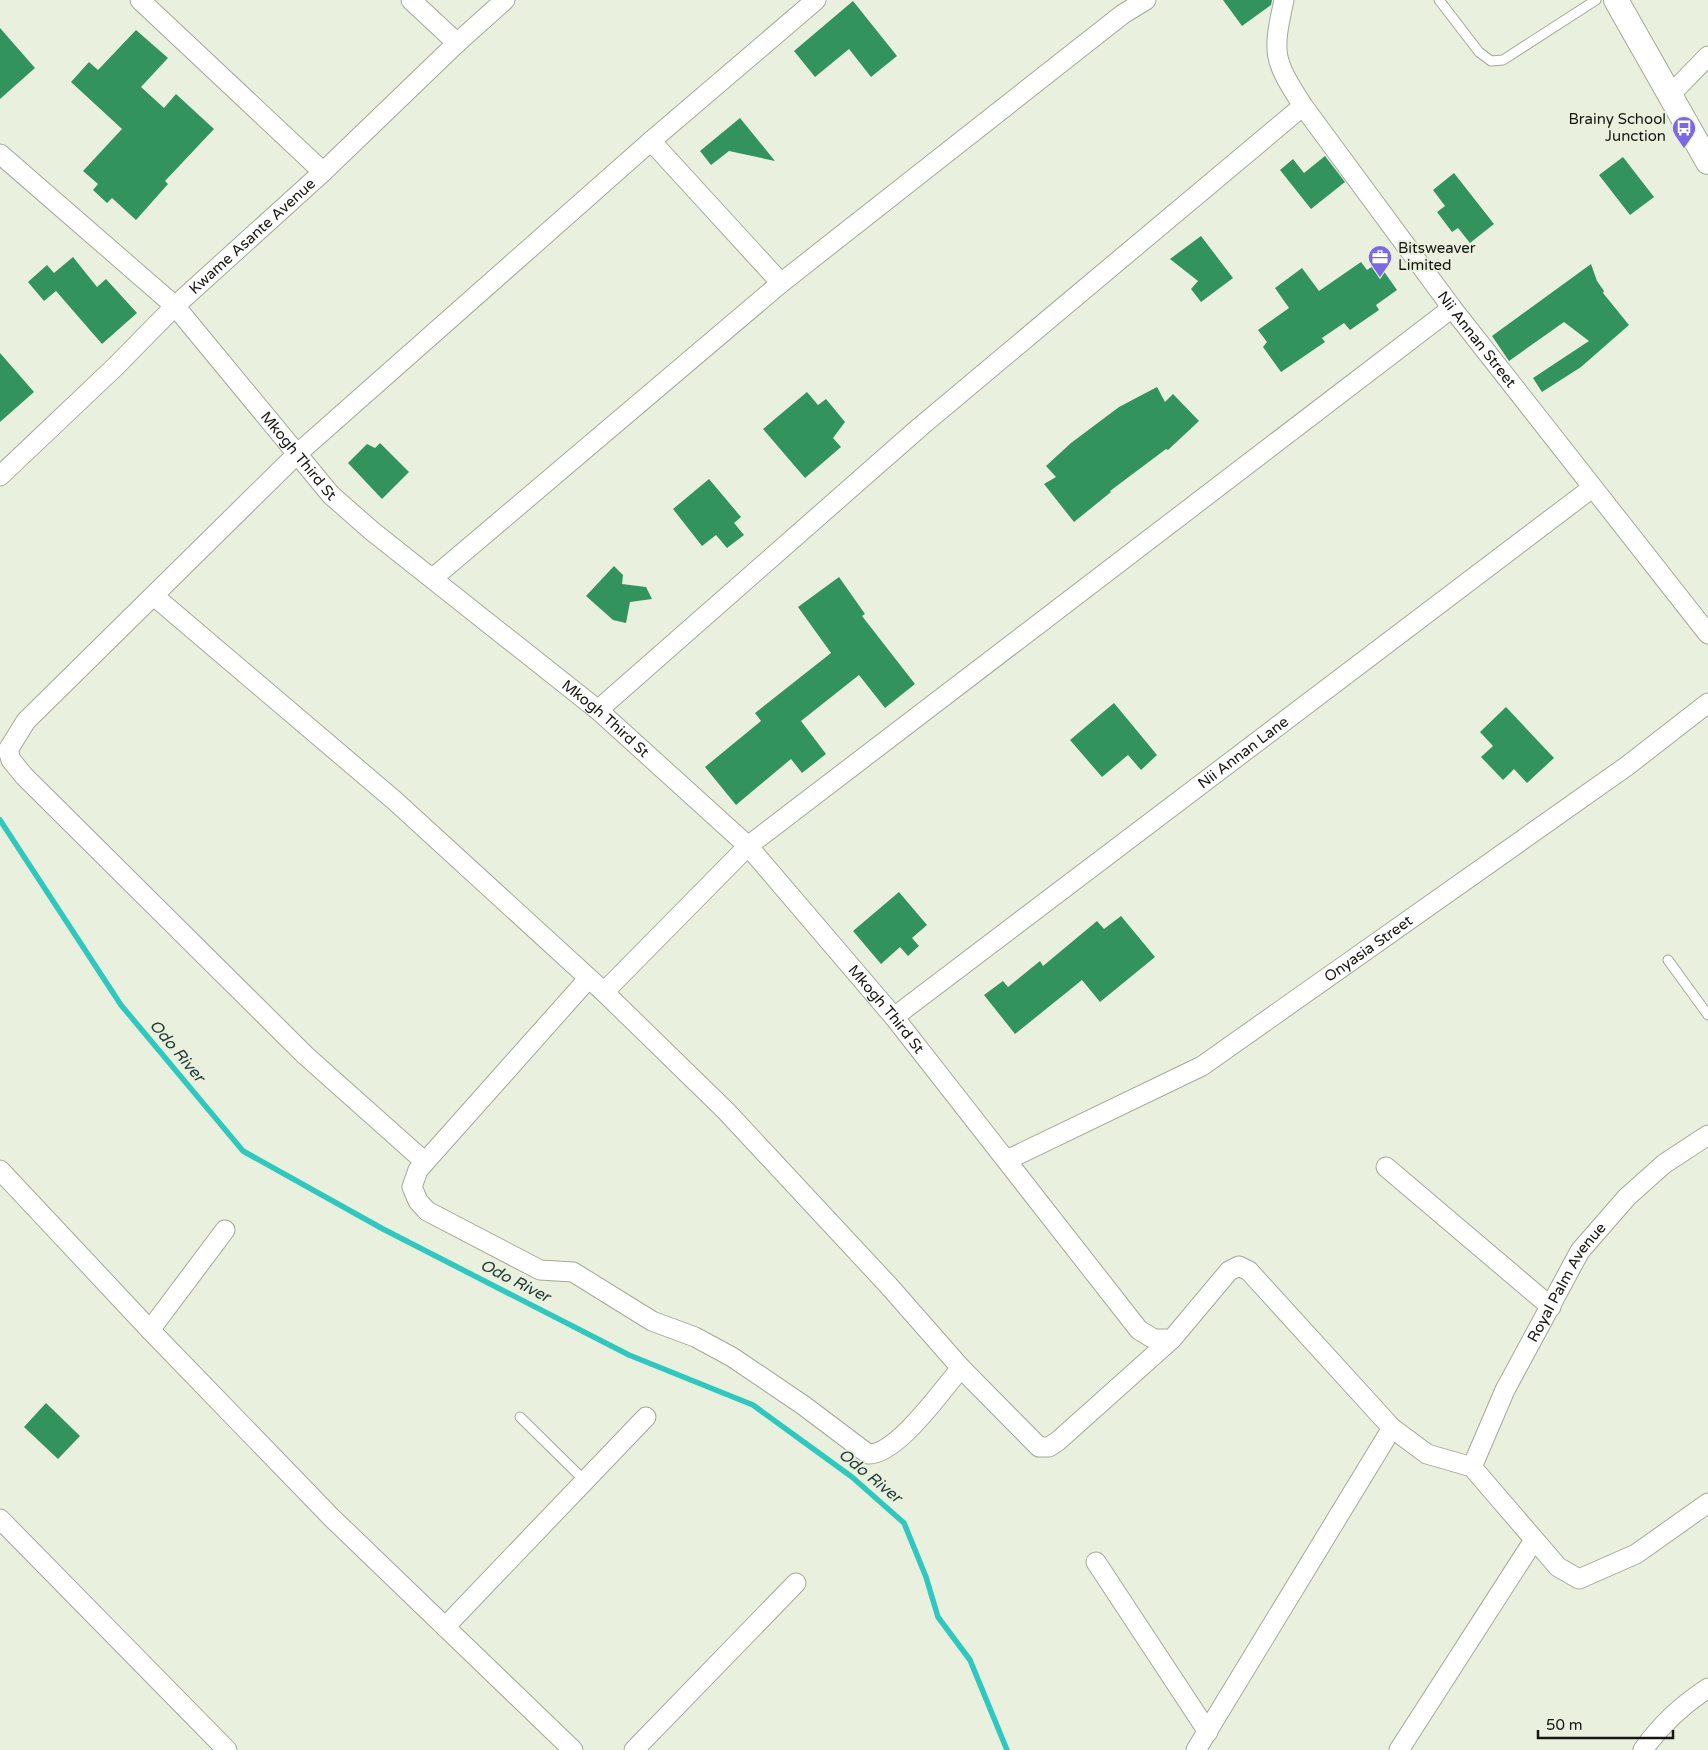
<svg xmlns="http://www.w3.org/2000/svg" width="1708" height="1750" font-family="'Varela Round',sans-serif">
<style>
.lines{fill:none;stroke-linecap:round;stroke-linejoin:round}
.stream{stroke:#30c8be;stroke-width:5.5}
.building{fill:#33935e}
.service-casing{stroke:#a3a996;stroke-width:11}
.minor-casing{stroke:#a3a996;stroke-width:21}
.tertiary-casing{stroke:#a3a996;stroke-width:26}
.service{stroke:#fff;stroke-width:9}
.minor{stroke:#fff;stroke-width:19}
.tertiary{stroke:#fff;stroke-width:24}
.labels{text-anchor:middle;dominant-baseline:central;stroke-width:4;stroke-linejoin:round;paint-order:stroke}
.poi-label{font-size:15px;fill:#151710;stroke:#e9f0dd;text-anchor:end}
.street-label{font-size:15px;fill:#151710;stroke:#e9f0dd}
.water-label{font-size:16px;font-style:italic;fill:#223a38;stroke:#e9f0dd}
</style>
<rect width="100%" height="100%" fill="#e9f0dd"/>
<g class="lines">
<path class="stream" d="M0,820L121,1005L243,1151L383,1229L629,1355L753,1405L852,1477L904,1523L926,1577L938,1617L970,1660L1007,1750"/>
</g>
<path class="building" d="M1223,0H1272L1271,5L1242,26Z
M853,1L897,56L871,77L849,49L815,77L794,51Z
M0,28L35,68L0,99Z
M136,30L168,58L141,87L164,108L176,94L214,129L165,181L168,184L136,220L112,198L107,203L93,190L98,184L83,171L122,129L71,82L89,62L98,70Z
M740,118L775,161L729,151L711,165L700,151Z
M1325,156L1345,182L1311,209L1280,170L1293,159L1304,173Z
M1623,157L1654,197L1630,215L1599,175Z
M1454,173L1494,224L1470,243L1458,228L1452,232L1437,212L1445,206L1433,190Z
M1201,236L1233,278L1201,302L1191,289L1198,281L1170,259Z
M73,257L97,287L106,279L137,313L102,344L56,291L44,301L28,282L47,265L54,273Z
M1361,262L1367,270L1378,263L1397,290L1376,305L1379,310L1350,330L1344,323L1322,338L1325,342L1281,372L1263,347L1267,342L1258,330L1289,308L1275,288L1302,268L1319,291Z
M1591,264L1597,281L1604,291L1603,293L1629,325L1581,367L1542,392L1533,378L1589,341L1564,322L1509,361L1492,336Z
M0,353L34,392L0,422Z
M1157,387L1165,402L1173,394L1199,421L1168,450L1166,449L1110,491L1111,492L1074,522L1044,484L1056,477L1046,466L1071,443L1119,407Z
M807,392L818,405L826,399L845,422L833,438L841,447L805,478L763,429Z
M380,443L409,472L382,499L348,463L367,444L375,448Z
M709,479L741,517L734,523L744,535L727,548L716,535L702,546L673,509Z
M614,566L623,575L622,584L646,587L652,599L630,602L626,623L613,620L586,596Z
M839,577L865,614L862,616L915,684L885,708L859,675L801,721L826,754L802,773L791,759L736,805L705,767L761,721L755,713L831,653L798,607Z
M1114,703L1157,755L1141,770L1128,755L1102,777L1070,740Z
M1506,707L1554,758L1527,783L1514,769L1503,780L1481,757L1493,746L1480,732Z
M899,892L927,925L912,938L919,946L908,956L900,947L881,964L853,931Z
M1121,916L1155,957L1100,1002L1082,980L1015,1034L984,995L1003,981L1008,987L1040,961L1043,966L1097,921L1104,929Z
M46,1403L80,1436L58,1459L24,1427Z"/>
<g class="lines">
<g class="service-casing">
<path id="service" d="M1439,0L1479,52L1491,61L1503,60L1596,0
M1668,960L1708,1015
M520,1417L585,1481"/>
</g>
<g class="minor-casing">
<g id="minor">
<path d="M140,0L323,172"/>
<path d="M411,0L457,43"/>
<path id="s1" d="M1284,0C1272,55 1273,59 1303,106L1452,308L1708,634"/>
<path d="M1671,94L1708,56"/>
<path d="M651,141L781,283"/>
<path id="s2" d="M0,154L175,306L331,495L372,531L598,710L748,846L894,1017L1139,1330L1154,1339H1172L1229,1271L1239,1266L1249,1271L1392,1428L1427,1454L1472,1467L1558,1567L1579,1579L1636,1554L1708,1503"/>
<path id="s3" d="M0,476L115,367L175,306L323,172L457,43L505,0"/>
<path d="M433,578L781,283L1123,14L1146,0"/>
<path d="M154,596L394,800L604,992L726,1111L889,1286L961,1368L1039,1447H1049L1058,1441L1172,1339"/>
<path d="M598,710L920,427L1303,106"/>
<path d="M588,979L418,1170L412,1187L418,1201L427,1211L540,1270L573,1272L652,1321L695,1337L732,1357L803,1405L868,1454C897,1455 942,1390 961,1368"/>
<path d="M604,992L748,846L1452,308"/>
<path id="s4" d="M894,1017L1592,488"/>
<path id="s5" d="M1007,1160L1202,1066L1627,766L1708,703"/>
<path d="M425,1162L305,1055L24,776L11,760L8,750L26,721L297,454L651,141L816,0"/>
<path d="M1386,1167L1551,1307"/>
<path d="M0,1170L150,1330L332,1518L573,1750"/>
<path d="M150,1330L225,1230"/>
<path id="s6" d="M1472,1467L1505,1390L1580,1251L1627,1197L1664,1164L1708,1135"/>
<path d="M0,1519L227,1750"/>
<path d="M1096,1562L1208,1732"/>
<path d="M445,1627L646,1417"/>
<path d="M634,1750L796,1583"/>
<path d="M1196,1750L1392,1428"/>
<path d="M1399,1750L1534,1540"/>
<path d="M1643,1750C1661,1724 1682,1705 1708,1688"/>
</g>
</g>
<g class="tertiary-casing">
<path id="tertiary" d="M1616,0L1708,162"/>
</g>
<use href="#service" class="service"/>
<use href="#minor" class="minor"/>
<use href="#tertiary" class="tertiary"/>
</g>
<defs>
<g id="bus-pin" transform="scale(1.25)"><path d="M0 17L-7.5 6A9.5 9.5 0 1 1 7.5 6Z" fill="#7c68e3" stroke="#e9f0dd"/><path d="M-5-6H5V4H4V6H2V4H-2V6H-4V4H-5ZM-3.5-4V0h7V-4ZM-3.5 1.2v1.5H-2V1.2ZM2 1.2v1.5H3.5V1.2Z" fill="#fff"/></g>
<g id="office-pin" transform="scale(1.25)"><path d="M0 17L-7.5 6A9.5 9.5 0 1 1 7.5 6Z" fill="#7c68e3" stroke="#e9f0dd"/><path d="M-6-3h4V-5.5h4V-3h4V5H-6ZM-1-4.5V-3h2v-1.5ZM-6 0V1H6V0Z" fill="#fff"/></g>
</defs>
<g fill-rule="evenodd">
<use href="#bus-pin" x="1684" y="128"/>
<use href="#office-pin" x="1380" y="257"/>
</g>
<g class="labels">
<g class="poi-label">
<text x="1666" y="119">Brainy School<tspan x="1666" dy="17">Junction</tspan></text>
<text x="1398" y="248" text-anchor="start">Bitsweaver<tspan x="1398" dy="17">Limited</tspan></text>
</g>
<g class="street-label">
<text stroke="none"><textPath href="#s3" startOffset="348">Kwame Asante Avenue</textPath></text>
<text stroke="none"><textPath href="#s1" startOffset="404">Nii Annan Street</textPath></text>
<text stroke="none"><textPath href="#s2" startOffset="426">Mkogh Third St</textPath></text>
<text stroke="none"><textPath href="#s2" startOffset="831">Mkogh Third St</textPath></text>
<text stroke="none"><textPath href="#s4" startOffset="438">Nii Annan Lane</textPath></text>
<text stroke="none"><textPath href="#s5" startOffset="420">Onyasia Street</textPath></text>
<text stroke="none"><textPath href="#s2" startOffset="1236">Mkogh Third St</textPath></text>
<text stroke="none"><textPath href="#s6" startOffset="208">Royal Palm Avenue</textPath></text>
</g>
<g class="water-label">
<text transform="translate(177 1051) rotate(50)">Odo River</text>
<text transform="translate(515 1281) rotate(27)">Odo River</text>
<text transform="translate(870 1476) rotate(39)">Odo River</text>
</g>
</g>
<path d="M1538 1730v8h135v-8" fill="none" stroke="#151710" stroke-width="2.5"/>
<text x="1546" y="1730" font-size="15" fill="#151710" stroke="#e9f0dd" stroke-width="4" paint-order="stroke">50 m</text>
</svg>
